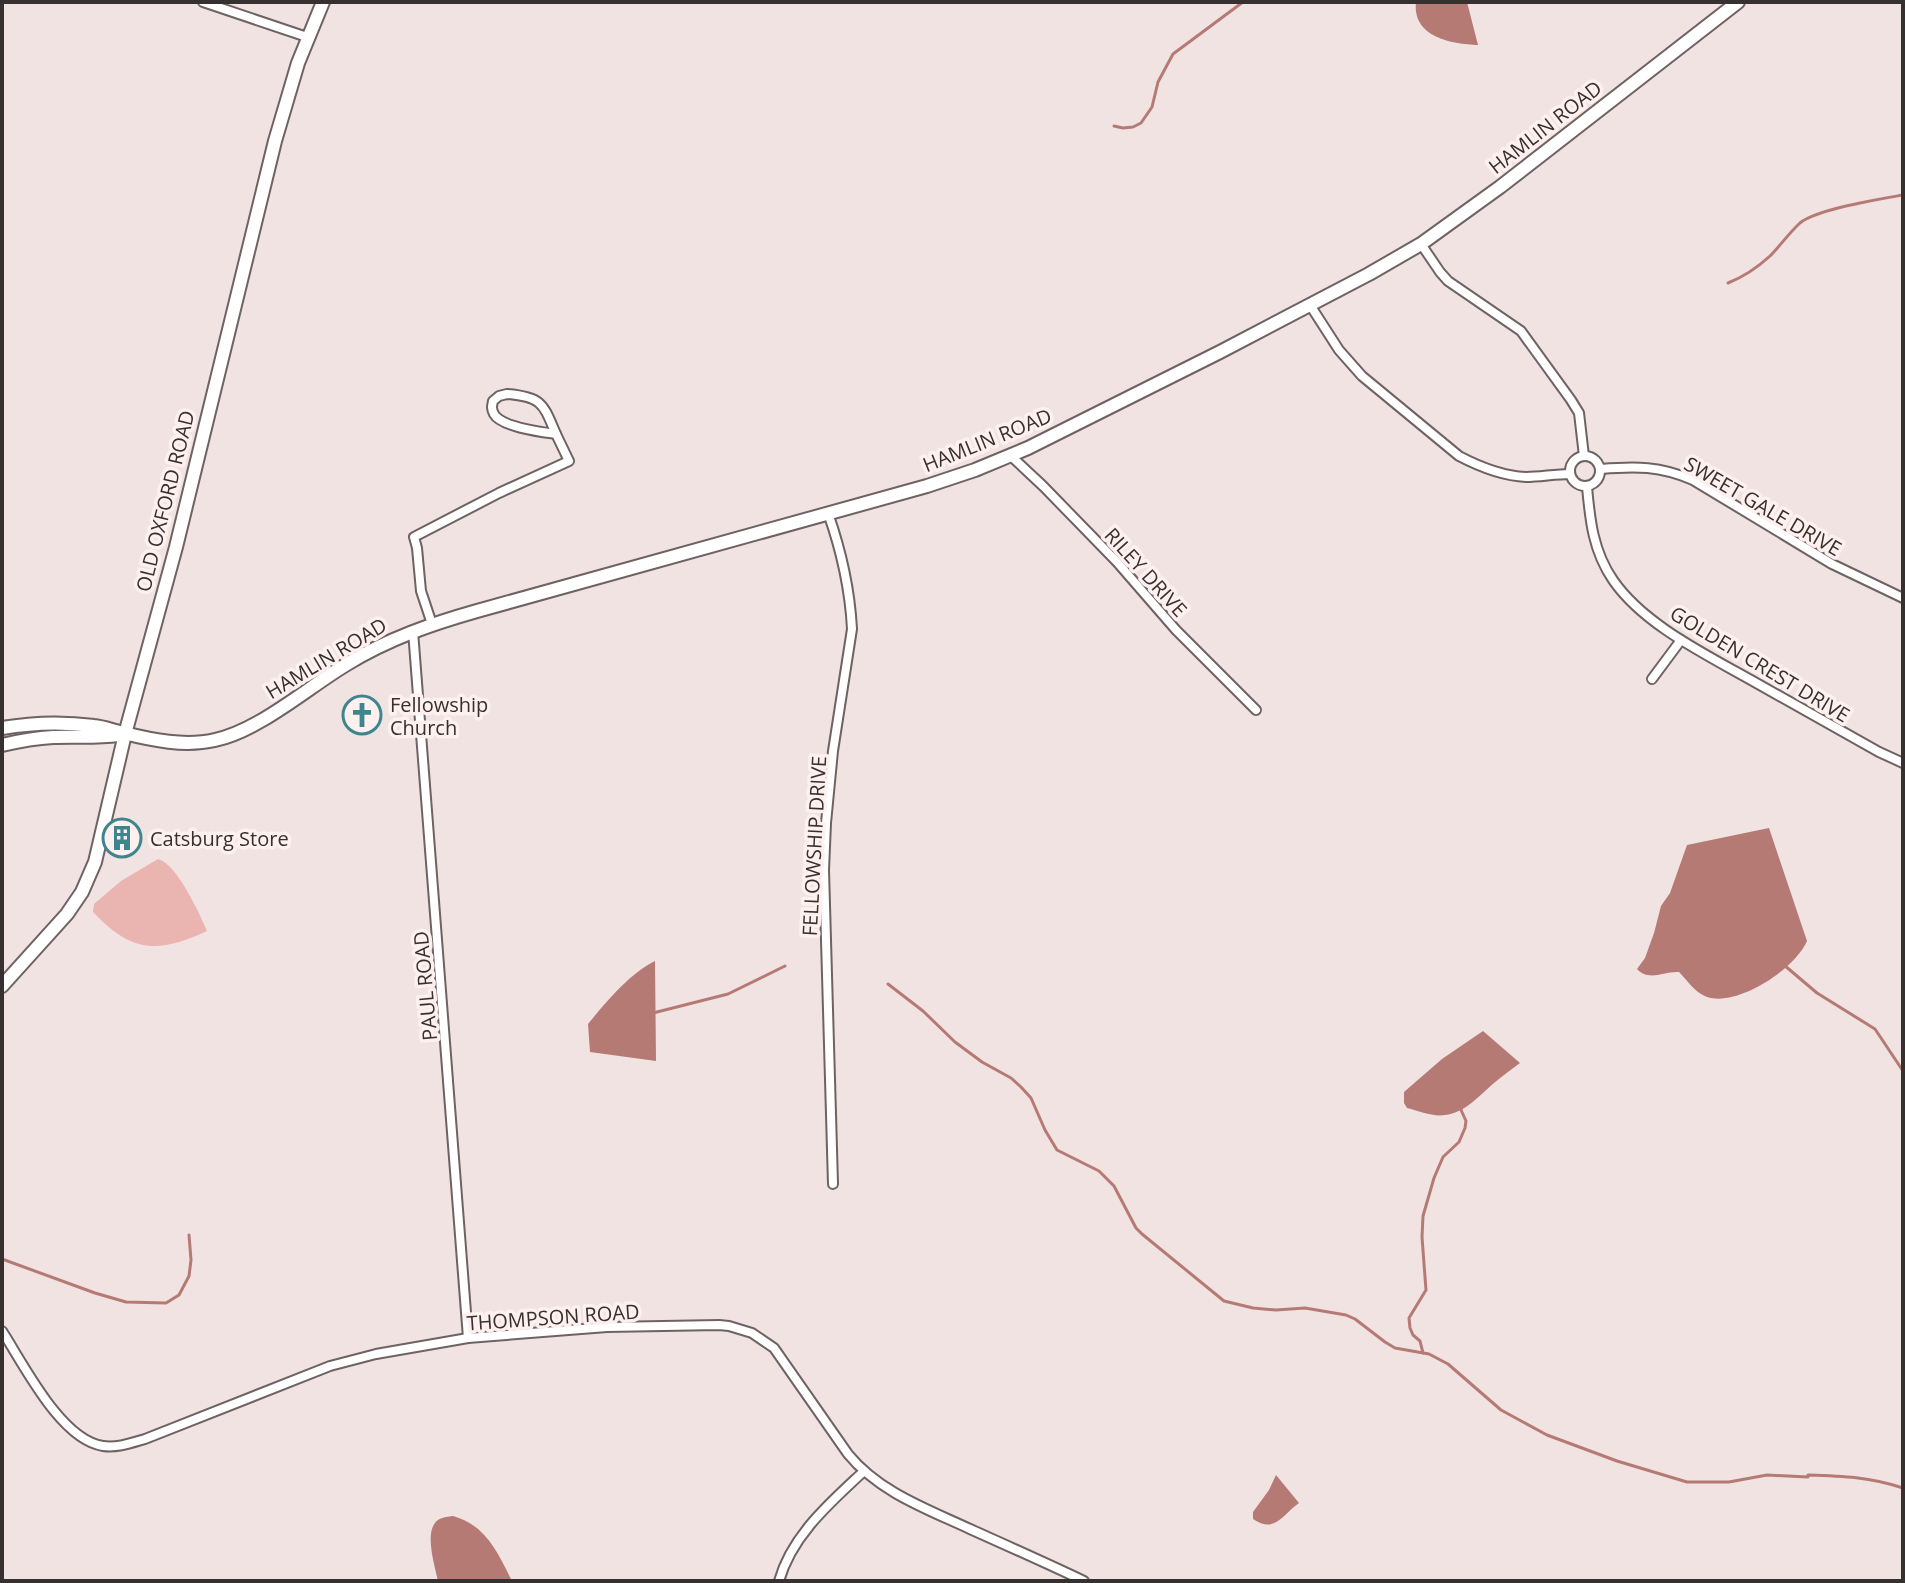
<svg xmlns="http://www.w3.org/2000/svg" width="1905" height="1583" font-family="'Open Sans',sans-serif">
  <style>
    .green { fill: #eab4b0 }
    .water { fill: #b67a75 }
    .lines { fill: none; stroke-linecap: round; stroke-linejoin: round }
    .stream { stroke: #b67a75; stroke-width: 3 }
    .street-casing { stroke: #6e6362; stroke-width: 12 }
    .secondary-casing { stroke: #6e6362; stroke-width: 16 }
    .street { stroke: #fff; stroke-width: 8 }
    .secondary { stroke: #fff; stroke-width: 12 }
    .labels { text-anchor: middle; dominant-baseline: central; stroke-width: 7; stroke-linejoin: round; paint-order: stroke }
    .street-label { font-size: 20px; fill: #363130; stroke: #fef0ef }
    .poi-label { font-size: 20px; fill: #363130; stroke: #fef0ef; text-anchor: start }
  </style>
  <rect width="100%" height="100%" fill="#f1e3e2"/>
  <path class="green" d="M158,859C177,864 199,913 207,931C157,954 132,953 93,912L94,904L121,881Z"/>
  <g class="water">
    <path d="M1416,2H1467L1478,45C1451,44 1412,37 1416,2Z"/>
    <path d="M1769,828L1807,941C1795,969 1738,1007 1707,997C1694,992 1688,981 1679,972C1664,971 1649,982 1637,969L1645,958L1654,933L1661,906L1670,893L1687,845Z"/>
    <path d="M655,961L656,1061L590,1052L588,1024C607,1001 629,974 655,961Z"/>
    <path d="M1483,1031L1520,1063C1511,1070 1502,1076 1494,1083C1480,1095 1465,1113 1445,1115C1433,1117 1419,1111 1407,1108L1404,1103V1092L1442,1059Z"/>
    <path d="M1276,1475L1299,1503C1282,1515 1275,1534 1253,1519V1512L1269,1490Z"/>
    <path d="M453,1516C486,1525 498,1553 512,1581H438C435,1567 425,1535 435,1523C439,1517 447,1517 453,1516Z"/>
  </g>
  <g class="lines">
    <g class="stream">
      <polyline points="1114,126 1123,128 1133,127 1141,123 1152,107 1158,82 1173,54 1243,2"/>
      <path d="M1728,283C1743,277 1757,268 1770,256C1780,246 1789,233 1800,223C1817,209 1880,199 1903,195"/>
      <polyline points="1784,965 1817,993 1875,1029 1903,1071"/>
      <path d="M888,984L923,1011L955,1042L982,1062L1011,1078L1021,1087L1031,1098L1045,1130L1057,1150L1099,1171L1114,1186L1136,1228L1142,1234L1224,1301L1253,1308L1276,1310L1305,1308L1346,1315L1355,1319L1385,1342L1395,1348L1429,1354L1448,1364L1501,1410L1547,1435L1617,1461L1687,1482H1729L1767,1475L1808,1477V1475C1843,1476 1870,1477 1903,1488"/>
      <polyline points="653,1013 728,994 785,966"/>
      <polyline points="2,1259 95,1293 126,1302 166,1303 179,1295 189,1276 191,1260 189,1235"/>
      <polyline points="1423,1353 1420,1341 1413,1335 1410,1328 1409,1318 1426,1290 1422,1237 1423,1216 1434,1178 1443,1157 1459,1142 1465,1128 1466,1121 1461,1110 1462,1106"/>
    </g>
    <defs>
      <g id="street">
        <polyline points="203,2 307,37"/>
        <polyline points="1421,244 1440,272 1448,281 1521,331 1571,400 1579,413 1584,456"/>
        <path d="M1310,305L1339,350L1362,376L1459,456C1480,467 1502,476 1526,477C1540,477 1555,474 1570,474"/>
        <path d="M507,394C543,397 543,404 556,434C542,432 501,427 494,414C491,408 492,406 493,401L499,396Z"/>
        <circle cx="1585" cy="471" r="15"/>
        <polyline points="1011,456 1043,486 1117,562 1176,630 1256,710"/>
        <path d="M1601,469C1636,466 1660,466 1693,480L1832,564L1903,598"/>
        <path d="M1587,487C1590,520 1593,551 1613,580C1643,624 1705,654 1751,680C1793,704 1836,728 1879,752L1903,763"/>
        <path d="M828,513C841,550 850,590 852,629L833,751L826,823L824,870L833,1184"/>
        <polyline points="432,624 421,591 417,548 414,537 499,493 569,461 556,434"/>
        <polyline points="413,631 468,1338"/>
        <polyline points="1652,679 1681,640"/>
        <path d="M2,1331C24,1365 61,1440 103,1446C118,1448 131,1443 145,1439L330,1366L376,1354L468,1338L607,1327L719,1325L729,1326L752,1333L774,1348L848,1454C879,1492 927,1509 970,1529C1008,1546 1046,1563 1084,1581"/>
        <path d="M779,1581C792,1535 830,1503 864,1471"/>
      </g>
      <g id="secondary">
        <path d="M2,728C31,723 64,722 94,726C104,727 114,731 124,733C152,740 185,747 215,740C260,730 307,688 347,664C388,639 431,624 477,611L927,486L975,470L1028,448L1220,352L1369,274L1421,244L1500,187L1738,2"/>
        <path d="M2,745C19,741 36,738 53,737C75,736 96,738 118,735"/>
        <polyline points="2,986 67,914 82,892 95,862 125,734 176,547 275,141 298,63 323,2"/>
      </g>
    </defs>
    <use href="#street" class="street-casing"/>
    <use href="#secondary" class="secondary-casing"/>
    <use href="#street" class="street"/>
    <use href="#secondary" class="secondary"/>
  </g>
  <defs>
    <symbol id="church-ring" viewBox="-11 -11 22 22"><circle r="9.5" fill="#fef0ef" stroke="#3e858d" stroke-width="1.5"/><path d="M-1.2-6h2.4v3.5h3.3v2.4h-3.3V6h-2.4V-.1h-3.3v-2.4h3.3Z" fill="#3e858d"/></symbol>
    <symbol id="building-ring" viewBox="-11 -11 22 22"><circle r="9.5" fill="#fef0ef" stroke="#3e858d" stroke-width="1.5"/><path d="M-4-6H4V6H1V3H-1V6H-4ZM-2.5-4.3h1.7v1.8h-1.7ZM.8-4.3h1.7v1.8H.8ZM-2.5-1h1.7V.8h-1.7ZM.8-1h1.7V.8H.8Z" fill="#3e858d"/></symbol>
  </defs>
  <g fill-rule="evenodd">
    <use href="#church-ring" x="340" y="693" width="44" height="44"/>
    <use href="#building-ring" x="100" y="816" width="44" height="44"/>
  </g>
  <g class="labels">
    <g class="street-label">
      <text transform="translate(1545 127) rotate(-38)">HAMLIN ROAD</text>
      <text transform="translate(987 440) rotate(-22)">HAMLIN ROAD</text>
      <text transform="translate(165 501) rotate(-76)">OLD OXFORD ROAD</text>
      <text transform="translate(1763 506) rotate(30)">SWEET GALE DRIVE</text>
      <text transform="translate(1146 572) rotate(48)">RILEY DRIVE</text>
      <text transform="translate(326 658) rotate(-31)">HAMLIN ROAD</text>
      <text transform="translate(1760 664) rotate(31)">GOLDEN CREST DRIVE</text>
      <text transform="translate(814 846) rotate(-87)">FELLOWSHIP DRIVE</text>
      <text transform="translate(425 986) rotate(-95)">PAUL ROAD</text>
      <text transform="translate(553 1317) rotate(-4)">THOMPSON ROAD</text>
    </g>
    <g class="poi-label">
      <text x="390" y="704">Fellowship<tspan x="390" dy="23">Church</tspan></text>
      <text x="150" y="838">Catsburg Store</text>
    </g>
  </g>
  <rect width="1905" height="1583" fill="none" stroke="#363130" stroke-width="8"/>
</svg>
